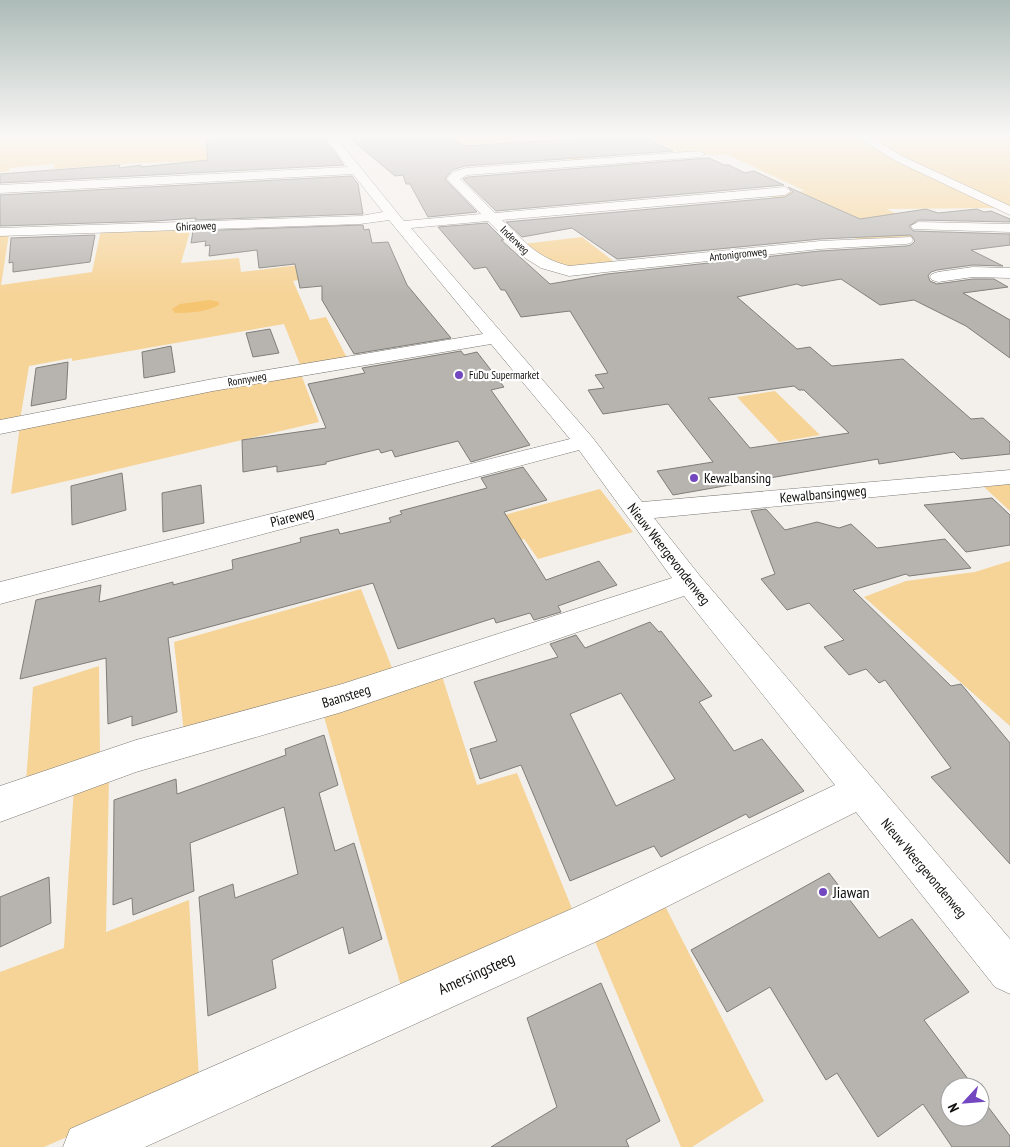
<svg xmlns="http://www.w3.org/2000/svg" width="1010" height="1147" font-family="'PT Sans Narrow',sans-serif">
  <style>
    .green { fill: #f6d396 }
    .water { fill: #f5c571 }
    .building { fill: #b7b4b0; stroke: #7f7d78; fill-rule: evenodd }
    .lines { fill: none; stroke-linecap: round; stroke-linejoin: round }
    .minor-casing { stroke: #7b7874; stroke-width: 1 }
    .minor { fill: #fff; fill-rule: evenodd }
    .poi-dot { fill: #7247c0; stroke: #fff; stroke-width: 2 }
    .labels { text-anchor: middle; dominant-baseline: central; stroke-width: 4.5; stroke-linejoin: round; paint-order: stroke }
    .far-street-label { font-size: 11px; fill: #100f0d; stroke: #fff }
    .far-poi-label { font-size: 11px; fill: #100f0d; stroke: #fff; text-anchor: start }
    .poi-label { font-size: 14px; fill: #100f0d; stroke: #fff; text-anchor: start }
    .street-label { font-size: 14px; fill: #100f0d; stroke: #fff }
    .near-poi-label { font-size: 16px; fill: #100f0d; stroke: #fff; text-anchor: start }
    .near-street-label { font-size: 16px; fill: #100f0d; stroke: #fff }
  </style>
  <rect width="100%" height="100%" fill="#f3f0eb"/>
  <g class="green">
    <polygon points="0,135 245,135 201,140 206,151 249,150 248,159 121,164 54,169 54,164 9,168 9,171 0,172"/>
    <polygon points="450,135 562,135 566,138 553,140 586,161 574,162 537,140 463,145"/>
    <polygon points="646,135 855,135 895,159 1000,208 887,209 920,225 888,225 913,237 858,240 765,194 805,191 728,155 681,154"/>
    <polygon points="862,135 1010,135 1010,209 934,174"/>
    <polygon points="191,228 181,263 239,258 241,272 299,265 305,279 293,281 310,320 326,317 348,360 301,367 284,324 84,359 72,361 72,358 29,366 20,420 0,424 0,234 9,234 1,285 92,272 101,230"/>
    <polygon points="582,237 617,264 582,267 557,265 523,244"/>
    <polygon points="301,374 319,422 11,494 20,425"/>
    <polygon points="775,391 820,435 779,442 737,397"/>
    <polygon points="1010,484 1010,511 984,487"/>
    <polygon points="600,489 633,532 538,559 524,539 475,553 460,527"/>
    <polygon points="1010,561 1010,726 864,597 906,581 975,572"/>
    <polygon points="361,589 394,673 184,733 174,642"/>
    <polygon points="99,666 100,757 26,782 33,687"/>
    <polygon points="441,673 477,785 517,773 573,911 402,990 323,713"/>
    <polygon points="109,775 106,932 189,900 199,1079 44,1147 0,1147 0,972 64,948 74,786"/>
    <polygon points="664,904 764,1101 692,1147 681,1147 594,939"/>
  </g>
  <path class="water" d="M210,300L219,302V305C207,312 189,313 175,313L172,309L180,304Z"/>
  <g class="building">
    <polygon points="254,135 321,135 344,165 0,183 0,174 120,165 119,168 141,165 141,167 208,160 206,140"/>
    <polygon points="346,135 450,135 463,146 622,136 626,138 641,136 673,151 465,166 452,170 445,179 477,212 428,217 410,184 406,184 403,175 395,176"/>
    <polygon points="709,158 724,165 729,165 745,173 754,171 784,185 496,211 463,179 468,177"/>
    <polygon points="352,176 358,184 363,214 195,220 196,218 155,221 0,226 0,195"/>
    <path d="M788,187L860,219L926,209L938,213L977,209L984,212L991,211L1010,219V222L918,220L909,226L913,231L1010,234V245L971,250L1003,266L973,265L937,270L931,272L928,276L930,281L937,284L973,279H994L1008,287L963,293L1010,320V358L966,326L914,300L880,305L841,279L802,286L797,284L737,297L797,349L810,347L832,366L903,359L971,419L983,418L1010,442V454L961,459L954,452L879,464L878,459L673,495L657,471L713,462L668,404L603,414L588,390L604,388L595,375L608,373L570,311L521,317L505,290H501L486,267L474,269L438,227L487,223L504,240H501L550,284L607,274L820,251L906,246L911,245L915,241L911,235L820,239L617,259L572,228L522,237L506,222L785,197L793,192ZM794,386L799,390H804L849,433L750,448L708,398Z"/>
    <polygon points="363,225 364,230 369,229 372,243 388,242 407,285 451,338 354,354 322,300 322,286 300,288 295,264 259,268 257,250 209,256 210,245 205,246 206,241 191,243 193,231"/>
    <polygon points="95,235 90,262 13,272 13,262 9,263 11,238"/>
    <polygon points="270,329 279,353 253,357 246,333"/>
    <polygon points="171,346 175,372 144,378 142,352"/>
    <polygon points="461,351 464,355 477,352 504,387 491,390 530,445 471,462 458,441 395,457 392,450 381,453 379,449 326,462 326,464 277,472 277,466 243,472 242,440 326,428 308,384 365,373 362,368"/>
    <polygon points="68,362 66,399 31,406 36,368"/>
    <polygon points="523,467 547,500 504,512 546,580 599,561 617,585 558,606 561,612 534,620 530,613 496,623 494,618 398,649 373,583 168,638 177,712 132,726 132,716 108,724 106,658 20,679 36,600 101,585 99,602 173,582 173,585 233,569 232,560 301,542 300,538 338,529 340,534 391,522 389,518 402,514 400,511 487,488 481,478"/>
    <polygon points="122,473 126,510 72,525 71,486"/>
    <polygon points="201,485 204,523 163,532 162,493"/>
    <polygon points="992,498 1010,515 1010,545 966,552 924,505"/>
    <polygon points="766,509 785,530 817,522 839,528 851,524 877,548 945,539 971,568 909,576 906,574 853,590 951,686 961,684 1010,743 1010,864 931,777 951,768 885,680 879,683 866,669 849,675 824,647 844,640 809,603 787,610 761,579 775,574 751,511"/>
    <path d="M650,622L659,632L661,631L712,696L699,702L734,751L762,739L804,791L749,818L746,814L661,857L654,846L570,881L521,765L480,779L470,749L497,741L474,682L558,657L550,644L576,635L585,648ZM621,693L675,779L616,806L570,714Z"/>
    <polygon points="324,735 338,785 319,793 335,851 354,843 382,939 349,954 343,927 272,960 276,988 208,1016 199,897 233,884 235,898 298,874 284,807 190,843 194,891 133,915 132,898 113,905 114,800 176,779 177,794 286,755 285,749"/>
    <polygon points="829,873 879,938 912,919 969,992 924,1020 974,1087 950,1087 950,1117 980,1117 980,1096 1010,1136 1010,1147 952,1147 923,1104 878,1137 837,1073 826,1080 770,987 727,1012 691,950"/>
    <polygon points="49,877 51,923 0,947 0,897"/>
    <polygon points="601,983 660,1121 626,1140 629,1147 491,1147 557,1107 527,1018"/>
  </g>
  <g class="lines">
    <defs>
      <g id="minor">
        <path d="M323,135H334L404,221L481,214L447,179L453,172L466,168L700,151L705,154L700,157L467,175L460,179L495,213L785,187L791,191L785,195L502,220C525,242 537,258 569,266L820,241L911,237L913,240L911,243L906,244L820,249L569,276L541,268L525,258L488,221L411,228L592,437L642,502L1010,470V484L654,518L700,576L1010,939V994L995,987L856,812L606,937L145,1147H63L70,1129L576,907L835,785L684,596L342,712L136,772L0,822V786L136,740L342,684L672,578L579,450L0,604V582L570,439L491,344L213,391L0,434V420L213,379L483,334L389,220L360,224L0,236V228L360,216L383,212L353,174L0,193V185L348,167Z"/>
        <polygon points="854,135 867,135 904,157 1010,206 1010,215 896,161"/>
        <polygon points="918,222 1010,224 1010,232 913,229 911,226"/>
        <polygon points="973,267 1010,268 1010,278 973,277 938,282 932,280 930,277 932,274 938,272"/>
      </g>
    </defs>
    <use href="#minor" class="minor-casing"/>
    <use href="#minor" class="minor"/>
  </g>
  <linearGradient id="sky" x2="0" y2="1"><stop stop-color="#adbbb8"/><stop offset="0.46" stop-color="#faf8f6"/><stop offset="1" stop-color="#faf8f6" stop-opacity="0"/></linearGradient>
  <rect width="1010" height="296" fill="url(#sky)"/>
  <g class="poi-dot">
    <circle cx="459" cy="375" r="5"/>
    <circle cx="694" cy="478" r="5"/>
    <circle cx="823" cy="892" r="5"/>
  </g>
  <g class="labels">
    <g class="far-street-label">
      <text transform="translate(196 226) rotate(-2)">Ghiraoweg</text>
      <text transform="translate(515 240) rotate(44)">Inderweg</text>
      <text transform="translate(738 254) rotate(-6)">Antonigronweg</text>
      <text transform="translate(247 379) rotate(-10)">Ronnyweg</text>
    </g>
    <g class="far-poi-label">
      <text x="469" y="375">FuDu Supermarket</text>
    </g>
    <g class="poi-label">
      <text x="704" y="478">Kewalbansing</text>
    </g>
    <g class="street-label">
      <text transform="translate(823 494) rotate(-5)">Kewalbansingweg</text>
      <text transform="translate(292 517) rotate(-14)">Piareweg</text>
      <text transform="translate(669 554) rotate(52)">Nieuw Weergevondenweg</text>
      <text transform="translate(346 696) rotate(-17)">Baansteeg</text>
      <text transform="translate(924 868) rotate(50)">Nieuw Weergevondenweg</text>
    </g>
    <g class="near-poi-label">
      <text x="833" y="892">Jiawan</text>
    </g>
    <g class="near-street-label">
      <text transform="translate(476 973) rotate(-24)">Amersingsteeg</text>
    </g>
  </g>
  <g transform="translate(965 1102) rotate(244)"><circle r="24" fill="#ffffff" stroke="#9f9f9e"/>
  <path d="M0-4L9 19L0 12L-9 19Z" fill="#7247c0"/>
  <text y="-8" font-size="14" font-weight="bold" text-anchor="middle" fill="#100f0d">N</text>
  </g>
</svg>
